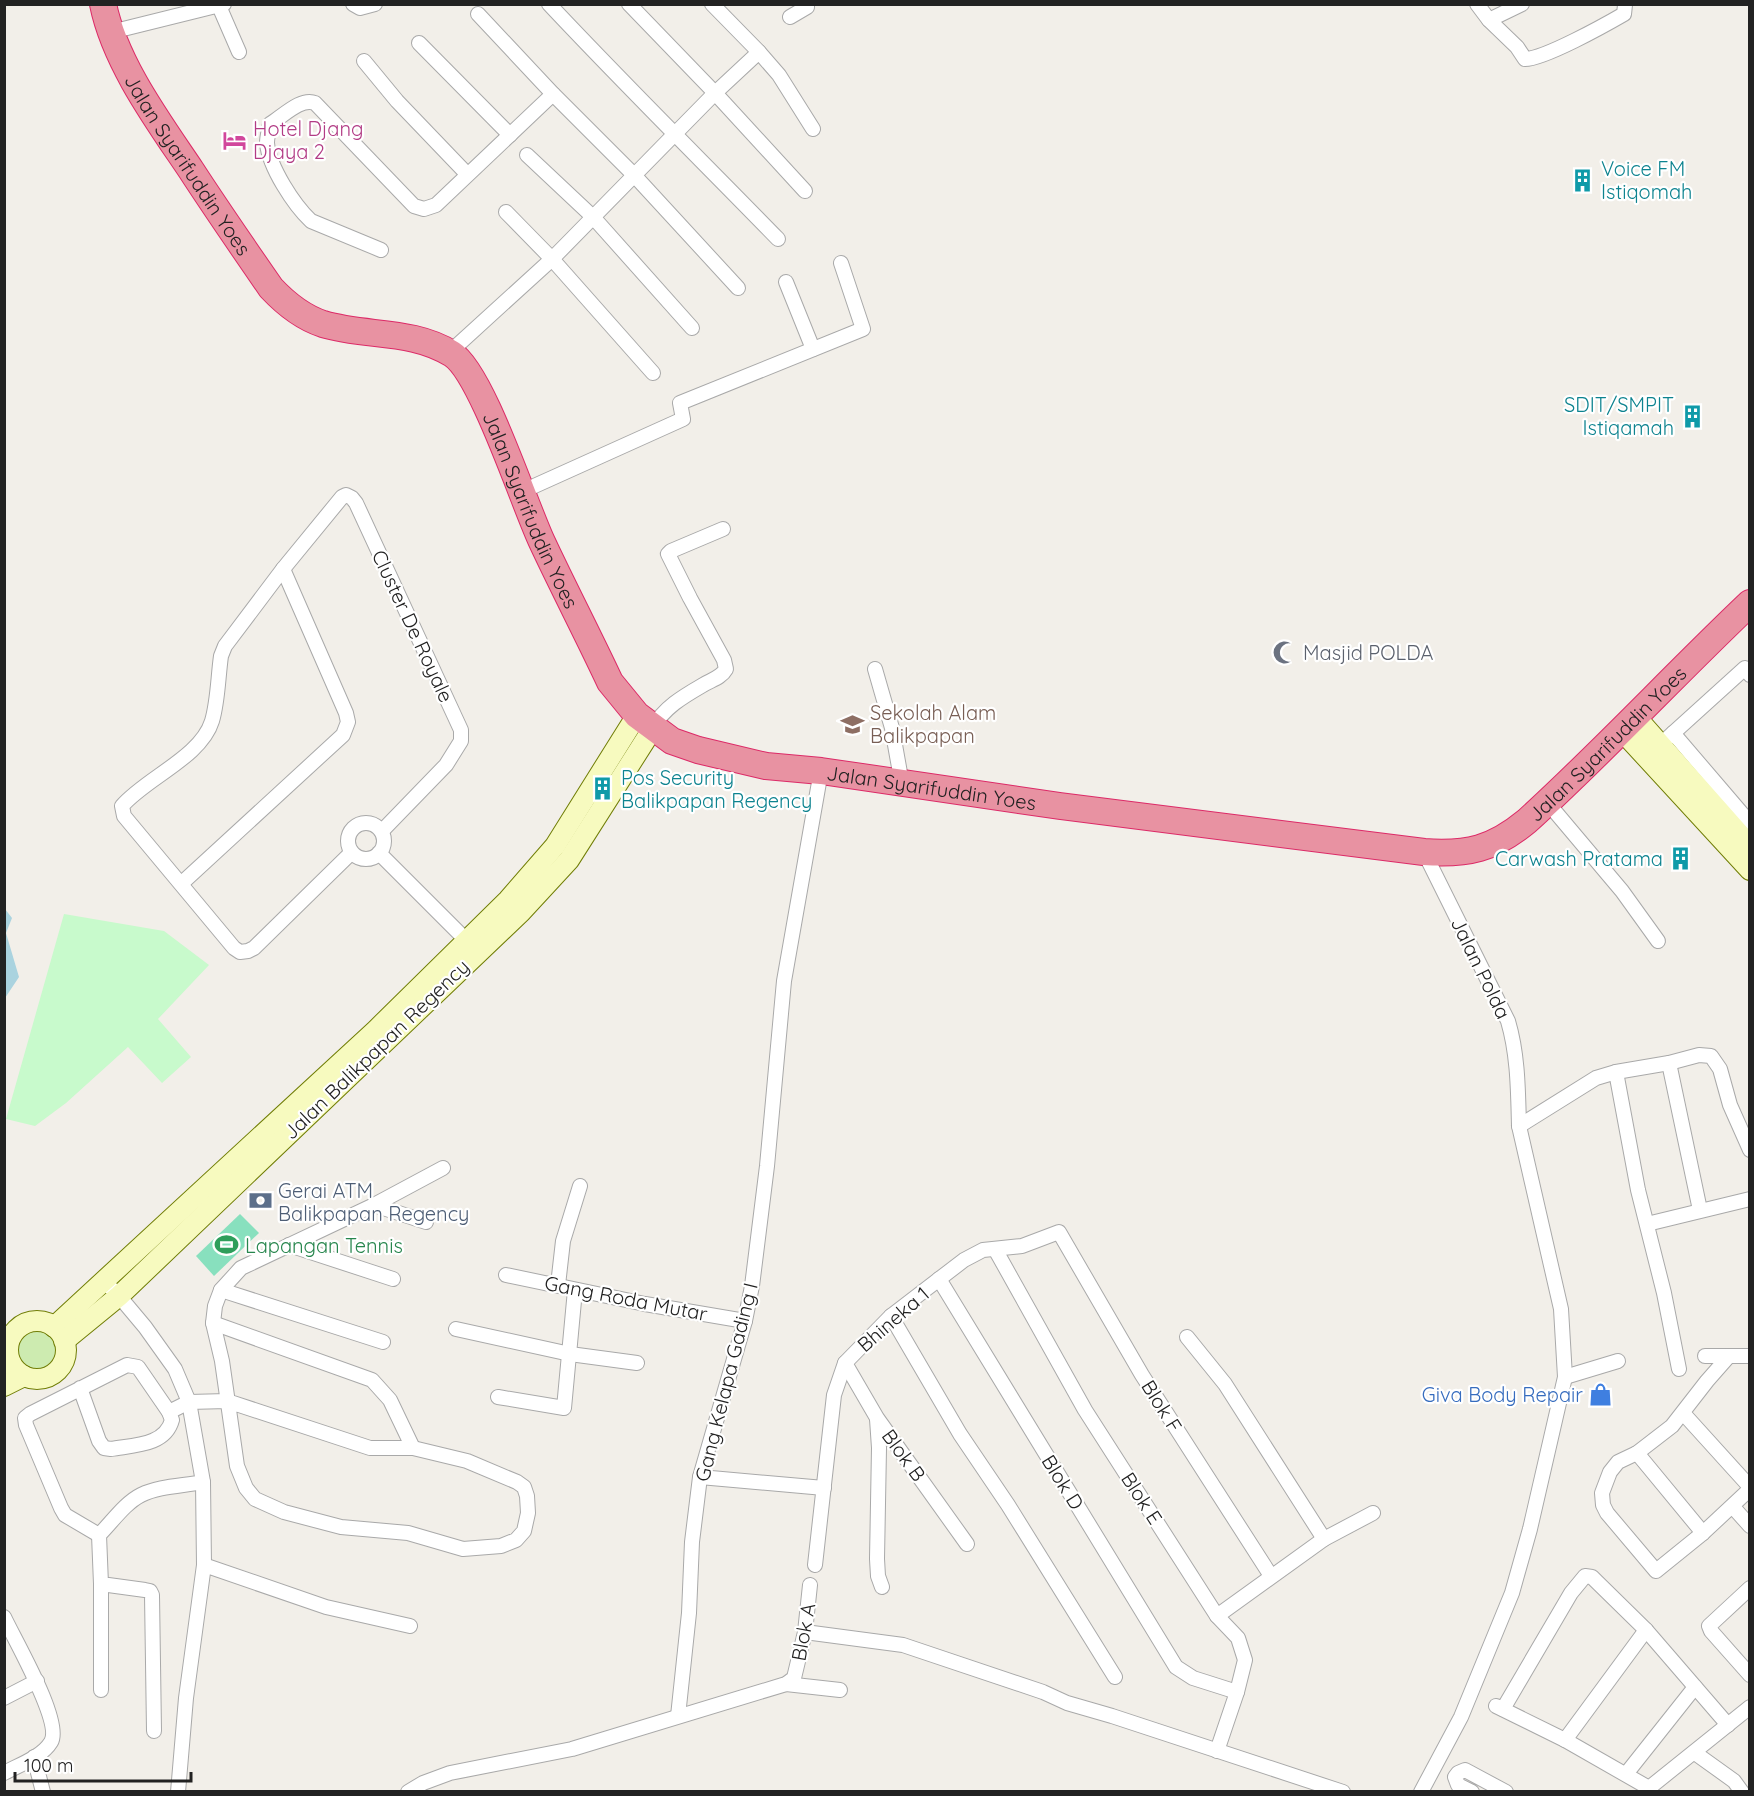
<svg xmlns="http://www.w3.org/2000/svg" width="1754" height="1796" font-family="Quicksand,sans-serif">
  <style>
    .grass { fill: #cdebb0 }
    .park { fill: #c8facc }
    .pitch { fill: #88e0be }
    .water { fill: #aad3df }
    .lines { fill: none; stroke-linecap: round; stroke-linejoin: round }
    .street-casing { stroke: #a9a9a9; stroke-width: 16 }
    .secondary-casing { stroke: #707d05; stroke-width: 22 }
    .highway-casing { stroke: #dc2a67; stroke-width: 28 }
    .street { stroke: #fff; stroke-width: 14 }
    .secondary { stroke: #f7fabf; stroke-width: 20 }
    .highway { stroke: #e892a2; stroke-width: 26 }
    .labels { text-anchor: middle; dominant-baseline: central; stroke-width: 4.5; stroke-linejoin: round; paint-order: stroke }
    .hotel-label { font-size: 20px; fill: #b23c85; stroke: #fff; text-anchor: start }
    .street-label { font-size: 20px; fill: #222; stroke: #fff }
    .culture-label { font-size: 20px; fill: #0d838f; stroke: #fff; text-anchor: start }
    .worship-label { font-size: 20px; fill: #5b616d; stroke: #fff; text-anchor: start }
    .education-label { font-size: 20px; fill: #785e54; stroke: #fff; text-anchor: start }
    .service-label { font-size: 20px; fill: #4e5e75; stroke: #fff; text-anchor: start }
    .leisure-label { font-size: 20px; fill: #27864d; stroke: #fff; text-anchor: start }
    .shop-label { font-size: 20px; fill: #366cbe; stroke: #fff; text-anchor: end }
  </style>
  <rect width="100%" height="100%" fill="#f2efe9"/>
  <circle class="grass" cx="38" cy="1349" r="22"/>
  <polygon class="park" points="64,914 164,931 209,965 158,1019 191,1057 162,1083 128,1047 66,1103 35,1126 6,1119"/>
  <polygon class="pitch" points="240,1214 259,1233 214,1276 196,1256"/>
  <polygon class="water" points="5,909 12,918 6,933 19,977 5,998"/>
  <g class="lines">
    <defs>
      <g id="street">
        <polyline points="353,4 360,8 375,4"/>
        <path d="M549,4C624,84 702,161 778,239"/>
        <polyline points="629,4 715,93 805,191"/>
        <polyline points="712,4 759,52"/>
        <path d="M1477,4L1489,20L1517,47L1525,59C1544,59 1605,25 1624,14L1625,5"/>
        <polyline points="219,6 239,52"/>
        <polyline points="478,14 553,94 634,175 738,288"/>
        <polyline points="790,17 807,7 807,4"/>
        <polyline points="1489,20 1522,4"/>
        <polyline points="111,32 224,4"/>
        <polyline points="419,43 510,135"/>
        <polyline points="364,61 397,101 467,174"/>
        <polyline points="527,155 593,217 692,328"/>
        <polyline points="506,212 552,259 653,373"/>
        <path d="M381,250L311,221C294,205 269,167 267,143C267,137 269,130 270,124C282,117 301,97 315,103L414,206L424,209L436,205L553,94"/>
        <polyline points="786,282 813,349"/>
        <polyline points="450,352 552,259 715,93 759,52 779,75 813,129"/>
        <polyline points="521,492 683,419 680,403 863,329 841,263"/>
        <polyline points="875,669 892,728 902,784"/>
        <path d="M653,728C663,708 684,696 703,685C711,680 721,678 726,669L724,660L690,598L668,554L671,551L723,529"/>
        <polyline points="1673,733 1750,823"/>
        <polyline points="1660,745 1745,668 1750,675"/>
        <polyline points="1547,802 1622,891 1658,941"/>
        <circle cx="366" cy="841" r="18"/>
        <path d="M1424,852L1508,1021C1518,1055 1518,1090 1519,1126"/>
        <path d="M351,853L254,948L248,951L240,952L234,948L124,816L122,806C146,778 201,757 212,721C218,701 218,677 221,656L225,646L283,569L342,497L346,495L352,498L356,503L461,730V741L446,765L382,831"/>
        <polyline points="379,853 466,940"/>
        <polyline points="182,883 343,735 348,722 346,713 283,569"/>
        <polyline points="1669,1063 1700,1210"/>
        <polyline points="1616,1072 1669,1063 1699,1055 1711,1056 1720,1069 1730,1105 1750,1150"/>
        <polyline points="374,1205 426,1222"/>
        <polyline points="1647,1224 1750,1199"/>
        <polyline points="289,1245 393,1279"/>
        <polyline points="995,1249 1085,1410 1217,1616 1238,1638 1245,1660 1237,1692 1217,1751"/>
        <polyline points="506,1275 645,1304 745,1321"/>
        <polyline points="939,1279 1176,1667 1193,1678 1237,1692"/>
        <polyline points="103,1280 119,1296 145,1327 175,1369 189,1402 203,1482 204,1565"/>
        <polyline points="558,1285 563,1241 580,1186"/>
        <polyline points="221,1290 383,1342"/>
        <polyline points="891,1316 960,1434 1008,1505 1115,1677"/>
        <polyline points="213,1323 372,1380 390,1400 413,1448"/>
        <polyline points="456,1329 570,1354 637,1363"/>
        <polyline points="1187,1337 1225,1384 1324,1539"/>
        <polyline points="1705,1356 1729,1356"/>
        <polyline points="1750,1356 1729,1356 1707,1381 1672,1426 1637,1453 1618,1462 1610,1472 1602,1493 1603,1505 1607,1513 1656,1571 1703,1533 1750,1489"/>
        <polyline points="845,1363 877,1418 967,1544"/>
        <polyline points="1565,1377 1618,1361"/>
        <path d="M80,1388L99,1441L104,1448L111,1449C133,1445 165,1446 172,1420L169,1412L138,1367L127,1365L30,1414L25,1418L26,1425L61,1508L65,1515L99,1535"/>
        <polyline points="498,1397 564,1408 575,1290"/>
        <polyline points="169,1412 189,1402 227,1401 370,1448 413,1448 467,1461 517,1482 524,1487 527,1496 528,1513 524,1531 516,1540 501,1546 463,1549 408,1533 341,1527 284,1512 255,1499 246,1488 237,1466 222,1361 213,1323 215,1306 221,1290 241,1268 374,1205 443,1168"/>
        <polyline points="1683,1413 1750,1487"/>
        <polyline points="877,1419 879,1448 877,1559 878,1576 882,1587"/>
        <polyline points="1637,1453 1703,1533"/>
        <polyline points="700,1477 824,1488"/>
        <polyline points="1733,1507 1750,1526"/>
        <polyline points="815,1565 834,1395 845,1363 891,1316 964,1260 983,1250 1022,1246 1059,1232 1142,1375 1271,1576"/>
        <polyline points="101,1584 101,1690"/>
        <polyline points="1750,1588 1709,1626 1711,1631 1750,1675"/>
        <polyline points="1217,1616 1324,1539 1373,1513"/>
        <path d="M4,1617C14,1639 63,1722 51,1742C42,1757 19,1765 4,1773"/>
        <polyline points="805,1632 903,1645 1043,1692 1067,1703 1112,1716 1343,1792"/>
        <polyline points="786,1684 840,1690"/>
        <polyline points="4,1698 37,1681"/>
        <polyline points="1496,1706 1565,1740 1649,1788 1750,1707"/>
        <polyline points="1503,1709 1571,1593 1585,1576 1592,1577 1596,1581 1646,1630 1728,1725"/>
        <polyline points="678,1716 689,1613 692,1542 700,1477 745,1321 752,1286 767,1166 784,981 821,771"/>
        <path d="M154,1731L152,1595L150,1591L145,1590L101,1584L99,1535C112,1522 125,1503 141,1495C159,1486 183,1486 203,1482"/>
        <polyline points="1565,1740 1646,1630"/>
        <polyline points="1695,1753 1734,1781 1742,1792"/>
        <polyline points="34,1757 43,1792"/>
        <polyline points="1626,1774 1695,1687"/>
        <polyline points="178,1792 186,1698 204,1565 326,1607 410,1626"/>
        <polyline points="408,1792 423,1783 450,1773 572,1749 786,1684 794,1678 805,1632 810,1585"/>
        <polyline points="1421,1792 1461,1717 1512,1593 1530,1529 1565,1377 1561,1309 1519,1126 1596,1078 1616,1072 1638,1190 1664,1293 1679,1369"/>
        <polyline points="1472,1792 1458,1785 1455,1777 1458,1773 1465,1770 1506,1792"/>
      </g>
      <g id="secondary">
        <polyline points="1635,716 1750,846"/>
        <polyline points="1622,731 1750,870"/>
        <circle cx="37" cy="1350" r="29"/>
        <polyline points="54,1327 376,1030 508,900 555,846 637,715"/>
        <polyline points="64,1341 119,1296 521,912 569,860 653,728"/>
        <polyline points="4,1386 24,1376"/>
      </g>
      <g id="highway">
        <path id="s1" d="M103,4C115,63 158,121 191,170C217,210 244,249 271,288C286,304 302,317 323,324C366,337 412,329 452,354C482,373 524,504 542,542C564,589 588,635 610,682L637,715L672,741L698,750L766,766L821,771L1060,806L1424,852C1468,855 1493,849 1527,821C1604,751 1674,675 1750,603"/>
      </g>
    </defs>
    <use href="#street" class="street-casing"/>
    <use href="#secondary" class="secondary-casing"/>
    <use href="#highway" class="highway-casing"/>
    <use href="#street" class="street"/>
    <use href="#secondary" class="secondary"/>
    <use href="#highway" class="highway"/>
  </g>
  <defs>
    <symbol id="hotel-bare" viewBox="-9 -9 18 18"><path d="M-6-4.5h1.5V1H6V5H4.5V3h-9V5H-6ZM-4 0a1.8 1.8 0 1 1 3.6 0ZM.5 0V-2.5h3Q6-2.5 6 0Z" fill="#d1479c" stroke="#fff" stroke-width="2.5" paint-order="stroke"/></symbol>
    <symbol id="building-bare" viewBox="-9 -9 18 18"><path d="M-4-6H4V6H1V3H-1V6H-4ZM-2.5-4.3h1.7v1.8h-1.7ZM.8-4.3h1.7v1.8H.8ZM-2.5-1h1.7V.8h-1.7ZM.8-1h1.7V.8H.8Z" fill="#0f9aa8" stroke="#fff" stroke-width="2.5" paint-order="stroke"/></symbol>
    <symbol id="mosque-bare" viewBox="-9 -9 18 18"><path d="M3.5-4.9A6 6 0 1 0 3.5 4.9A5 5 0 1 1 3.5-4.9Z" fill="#6b7280" stroke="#fff" stroke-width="2.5" paint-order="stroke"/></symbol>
    <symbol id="school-bare" viewBox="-9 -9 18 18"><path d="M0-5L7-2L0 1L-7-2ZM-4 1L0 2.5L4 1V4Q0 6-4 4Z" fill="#8d6e63" stroke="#fff" stroke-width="2.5" paint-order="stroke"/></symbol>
    <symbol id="bank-bare" viewBox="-9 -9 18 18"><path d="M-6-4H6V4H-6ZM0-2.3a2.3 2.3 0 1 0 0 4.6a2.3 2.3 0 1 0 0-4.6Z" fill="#5c6f8a" stroke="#fff" stroke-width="2.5" paint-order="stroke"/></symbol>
    <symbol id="stadium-bare" viewBox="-9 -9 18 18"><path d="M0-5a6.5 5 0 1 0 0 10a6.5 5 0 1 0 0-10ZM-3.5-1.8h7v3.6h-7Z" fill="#2e9e5b" stroke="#fff" stroke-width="2.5" paint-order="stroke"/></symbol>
    <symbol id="shop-bare" viewBox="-9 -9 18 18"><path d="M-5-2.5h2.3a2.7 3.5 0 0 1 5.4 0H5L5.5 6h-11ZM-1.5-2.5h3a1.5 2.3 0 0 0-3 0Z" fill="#3f7fe0" stroke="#fff" stroke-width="2.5" paint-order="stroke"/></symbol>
  </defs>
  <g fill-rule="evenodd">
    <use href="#hotel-bare" x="218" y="124" width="33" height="33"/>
    <use href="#building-bare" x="1566" y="164" width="33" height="33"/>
    <use href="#building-bare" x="1676" y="400" width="33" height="33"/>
    <use href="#mosque-bare" x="1268" y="636" width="33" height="33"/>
    <use href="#school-bare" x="836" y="708" width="33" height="33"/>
    <use href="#building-bare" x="586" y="772" width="33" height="33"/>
    <use href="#building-bare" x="1664" y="842" width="33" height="33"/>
    <use href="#bank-bare" x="244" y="1184" width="33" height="33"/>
    <use href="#stadium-bare" x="210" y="1228" width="33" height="33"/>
    <use href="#shop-bare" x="1584" y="1378" width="33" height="33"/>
  </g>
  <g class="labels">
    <g class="hotel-label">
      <text x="253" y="128">Hotel Djang<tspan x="253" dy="23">Djaya 2</tspan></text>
    </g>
    <g class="street-label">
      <text stroke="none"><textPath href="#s1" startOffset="183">Jalan Syarifuddin Yoes</textPath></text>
      <text stroke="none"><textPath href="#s1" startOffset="705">Jalan Syarifuddin Yoes</textPath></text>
      <text transform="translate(413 626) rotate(65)">Cluster De Royale</text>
      <text stroke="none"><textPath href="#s1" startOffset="1964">Jalan Syarifuddin Yoes</textPath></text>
      <text stroke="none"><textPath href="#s1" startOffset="1245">Jalan Syarifuddin Yoes</textPath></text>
      <text transform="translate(1481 968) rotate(64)">Jalan Polda</text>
      <text transform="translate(376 1049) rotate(-44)">Jalan Balikpapan Regency</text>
      <text transform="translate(626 1298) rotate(11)">Gang Roda Mutar</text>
      <text transform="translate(893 1319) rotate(-41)">Bhineka 1</text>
      <text transform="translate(726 1382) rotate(-76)">Gang Kelapa Gading I</text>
      <text transform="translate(1162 1406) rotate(58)">Blok F</text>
      <text transform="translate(904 1455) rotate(54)">Blok B</text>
      <text transform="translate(1063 1482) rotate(58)">Blok D</text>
      <text transform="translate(1142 1498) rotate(57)">Blok E</text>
      <text transform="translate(803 1632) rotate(-80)">Blok A</text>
    </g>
    <g class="culture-label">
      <text x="1601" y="168">Voice FM<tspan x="1601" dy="23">Istiqomah</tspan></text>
      <text x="1674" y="404" text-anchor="end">SDIT/SMPIT<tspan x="1674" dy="23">Istiqamah</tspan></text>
      <text x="621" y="777">Pos Security<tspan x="621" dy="23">Balikpapan Regency</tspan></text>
      <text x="1663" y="858" text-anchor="end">Carwash Pratama</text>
    </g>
    <g class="worship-label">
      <text x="1303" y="652">Masjid POLDA</text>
    </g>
    <g class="education-label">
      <text x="870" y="712">Sekolah Alam<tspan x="870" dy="23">Balikpapan</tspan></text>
    </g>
    <g class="service-label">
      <text x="278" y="1190">Gerai ATM<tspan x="278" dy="23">Balikpapan Regency</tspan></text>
    </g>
    <g class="leisure-label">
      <text x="245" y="1245">Lapangan Tennis</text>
    </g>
    <g class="shop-label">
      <text x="1583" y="1394">Giva Body Repair</text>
    </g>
  </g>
  <rect width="1754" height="1796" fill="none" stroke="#222222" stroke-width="12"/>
  <path d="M15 1772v9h176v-9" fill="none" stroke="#222222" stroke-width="3"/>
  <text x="24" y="1772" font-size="18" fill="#222222" stroke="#ffffff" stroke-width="4.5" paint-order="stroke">100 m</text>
</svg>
